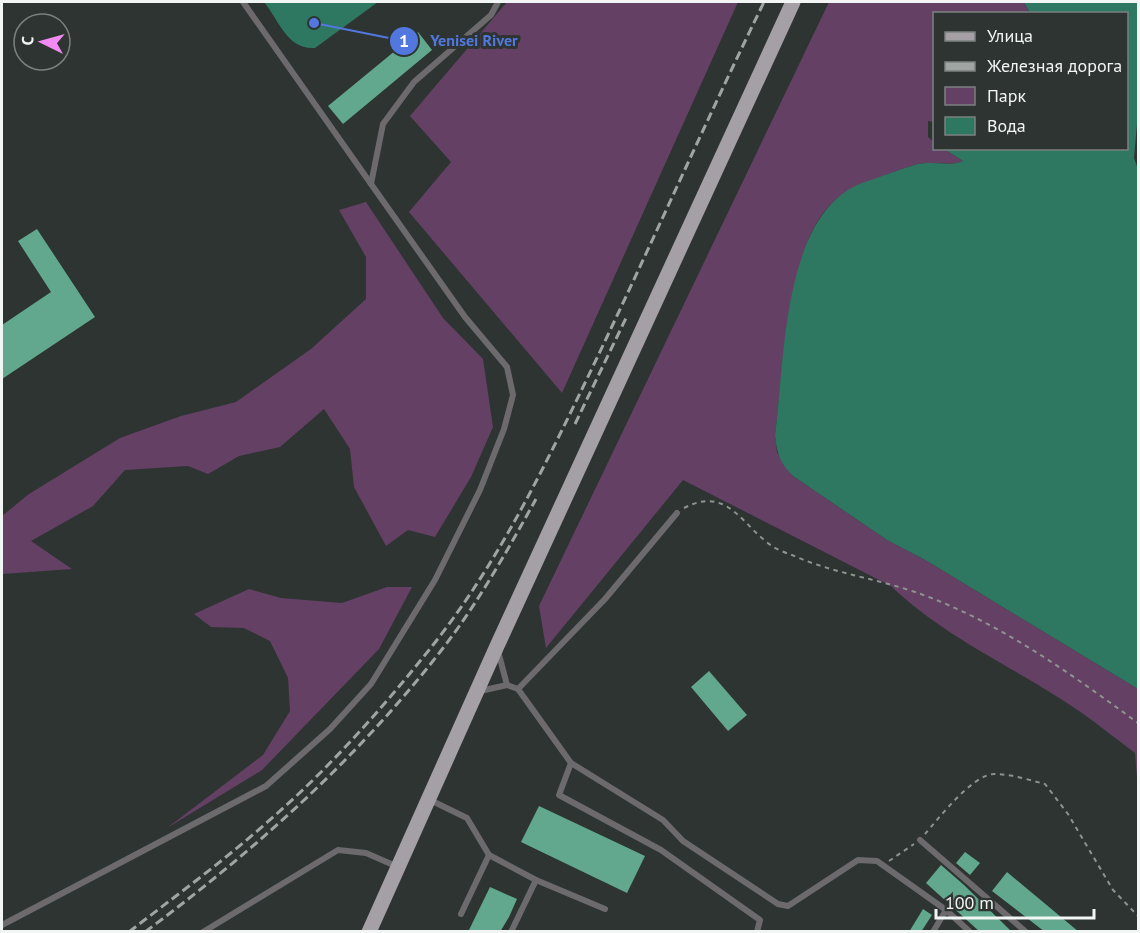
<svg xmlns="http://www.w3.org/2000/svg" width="1140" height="933" font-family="'PT Sans',sans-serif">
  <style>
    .green { fill: #654065 }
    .water { fill: #2e7760 }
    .building { fill: #61a88e }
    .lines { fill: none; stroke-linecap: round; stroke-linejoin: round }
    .path { stroke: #8e9391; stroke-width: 2; stroke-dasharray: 4.5 4.5; stroke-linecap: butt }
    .lane { stroke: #6c6a6c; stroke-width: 6 }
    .primary { stroke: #a5a0a5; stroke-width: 15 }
    .rail { stroke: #9fa5a2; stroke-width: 3; stroke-dasharray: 9 4.5; stroke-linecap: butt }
    .leader { fill: none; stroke: #5278df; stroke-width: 2 }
    .callout-dot { fill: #5278df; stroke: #2d3431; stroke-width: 2 }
    .mark-label { font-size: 18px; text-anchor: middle; font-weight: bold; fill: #fff }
    .callout-label { font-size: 16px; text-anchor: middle; font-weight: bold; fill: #5278df; stroke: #2d3431; stroke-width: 6; stroke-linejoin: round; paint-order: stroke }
  </style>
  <rect width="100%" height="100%" fill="#2d3431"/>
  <g class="green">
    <polygon points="507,2 738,2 562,393 409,212 451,162 410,116"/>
    <path d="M829,2H1024L1030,13L934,14V122L928,121V137L934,142V148L944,149L963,161C952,167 932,161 919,164C899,169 859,185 842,195C785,232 784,373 775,435L777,452L793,476L887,540L927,561L1138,689V790L1135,753C1116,739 1098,724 1079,711C1017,668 946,639 891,586L683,480L546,648L539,606Z"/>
    <polygon points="366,202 443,318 483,359 493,427 471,477 435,537 408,530 386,546 354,487 350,449 324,409 280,447 239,456 208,474 188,466 125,470 93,506 31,541 72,569 2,574 2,516 29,494 120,438 181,416 236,402 311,349 366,299 366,257 339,210"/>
    <polygon points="387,587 412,587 379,649 262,770 167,828 263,755 290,711 288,678 270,641 244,628 211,627 194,614 249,589 281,598 342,603"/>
  </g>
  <g class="water">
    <path d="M264,2H378L315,48C287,50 279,20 264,2Z"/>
    <path d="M1024,2H1138V113L1134,158L1138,169V689L927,561L887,540L793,476C780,463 777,454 775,435C785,364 781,214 862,183C880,177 900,169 918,164C932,161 951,167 963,161L944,149L1126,148V14L1030,13Z"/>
  </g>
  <g class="building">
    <polygon points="418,32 432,50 343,124 328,106"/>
    <polygon points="37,229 95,317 2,379 2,325 51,292 18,241"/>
    <polygon points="709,671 747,715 728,731 691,687"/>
    <polygon points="539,806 645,856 627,893 521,842"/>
    <polygon points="965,852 980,863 970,875 956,863"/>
    <polygon points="941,865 964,885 1012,932 980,932 926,883"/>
    <polygon points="1007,872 1079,932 1045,932 992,891"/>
    <polygon points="490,887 517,899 509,917 500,932 468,932"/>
    <polygon points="923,909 932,915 921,932 909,932"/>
  </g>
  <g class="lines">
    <g class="path">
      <path d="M684,508C728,485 742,526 772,546C778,550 786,553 792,555C832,573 874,578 915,592C996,620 1070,673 1138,723"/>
      <path d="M925,834C939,818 972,775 994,774C1011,774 1029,780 1045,784L1068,814L1113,890L1138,916"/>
      <polyline points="889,861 914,844"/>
    </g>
    <g class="lane">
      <polyline points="243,2 371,184"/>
      <polyline points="498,651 507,685"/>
      <polyline points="518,689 605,599 677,513"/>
      <polyline points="480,691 507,685 518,689 571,763 663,820 683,841 778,904 788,906 858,860 877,861 946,910 933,932"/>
      <polyline points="571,763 559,795 661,850 760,920 757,932"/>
      <polyline points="428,799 467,818 489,855 536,880 605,909"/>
      <polyline points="920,840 1026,932"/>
      <polyline points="946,910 970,932"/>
      <polyline points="461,914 489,855"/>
      <polyline points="2,925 266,786 330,729 371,684 435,580 480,490 504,429 513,395 507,367 465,317 371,184 383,124 414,82 491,15 498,2"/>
      <polyline points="203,932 338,850 366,853 398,867"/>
      <polyline points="511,932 536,880"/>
    </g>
    <polyline class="primary" points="369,932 497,646 793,2"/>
    <g class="rail">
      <polyline points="575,424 627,316"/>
      <path d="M129,932C174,897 221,863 264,825C327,771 382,709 433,645C495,567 540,476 583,387C645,259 702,129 764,2"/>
      <path d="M145,932C255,850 355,761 440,652C477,605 507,551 536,499"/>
    </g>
  </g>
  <path class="leader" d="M314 23L404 41"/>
  <g class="callout-dot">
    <circle cx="314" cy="23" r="6"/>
    <circle cx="404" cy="41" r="15"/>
  </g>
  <g class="mark-label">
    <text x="404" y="47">1</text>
  </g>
  <g class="callout-label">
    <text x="474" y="46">Yenisei River</text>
  </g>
  <rect width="1140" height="933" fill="none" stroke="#f1f5f3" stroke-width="6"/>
  <rect x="933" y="12" width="195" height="138" fill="#2d3431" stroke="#7b817f" stroke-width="1.5"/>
  <rect x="945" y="32" width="30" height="9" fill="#a5a0a5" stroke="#7b817f" stroke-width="1.5"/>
  <text x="987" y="42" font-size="18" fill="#f1f5f3">Улица</text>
  <rect x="945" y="62" width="30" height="9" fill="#9fa5a2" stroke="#7b817f" stroke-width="1.5"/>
  <text x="987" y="72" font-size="18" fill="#f1f5f3">Железная дорога</text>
  <rect x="945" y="87" width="30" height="18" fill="#654065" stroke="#7b817f" stroke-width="1.5"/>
  <text x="987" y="102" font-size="18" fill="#f1f5f3">Парк</text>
  <rect x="945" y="117" width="30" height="18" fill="#2e7760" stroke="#7b817f" stroke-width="1.5"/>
  <text x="987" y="132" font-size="18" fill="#f1f5f3">Вода</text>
  <g transform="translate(42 42) rotate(275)"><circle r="28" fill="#2d3431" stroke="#7b817f" stroke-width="1.5"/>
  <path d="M0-4.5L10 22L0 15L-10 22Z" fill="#f28af3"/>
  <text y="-9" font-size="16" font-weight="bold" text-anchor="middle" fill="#f1f5f3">С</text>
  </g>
  <path d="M936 909v9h158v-9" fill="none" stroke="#f1f5f3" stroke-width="3"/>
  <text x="945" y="909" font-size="18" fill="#f1f5f3" stroke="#2d3431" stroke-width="4.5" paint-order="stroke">100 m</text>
</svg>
